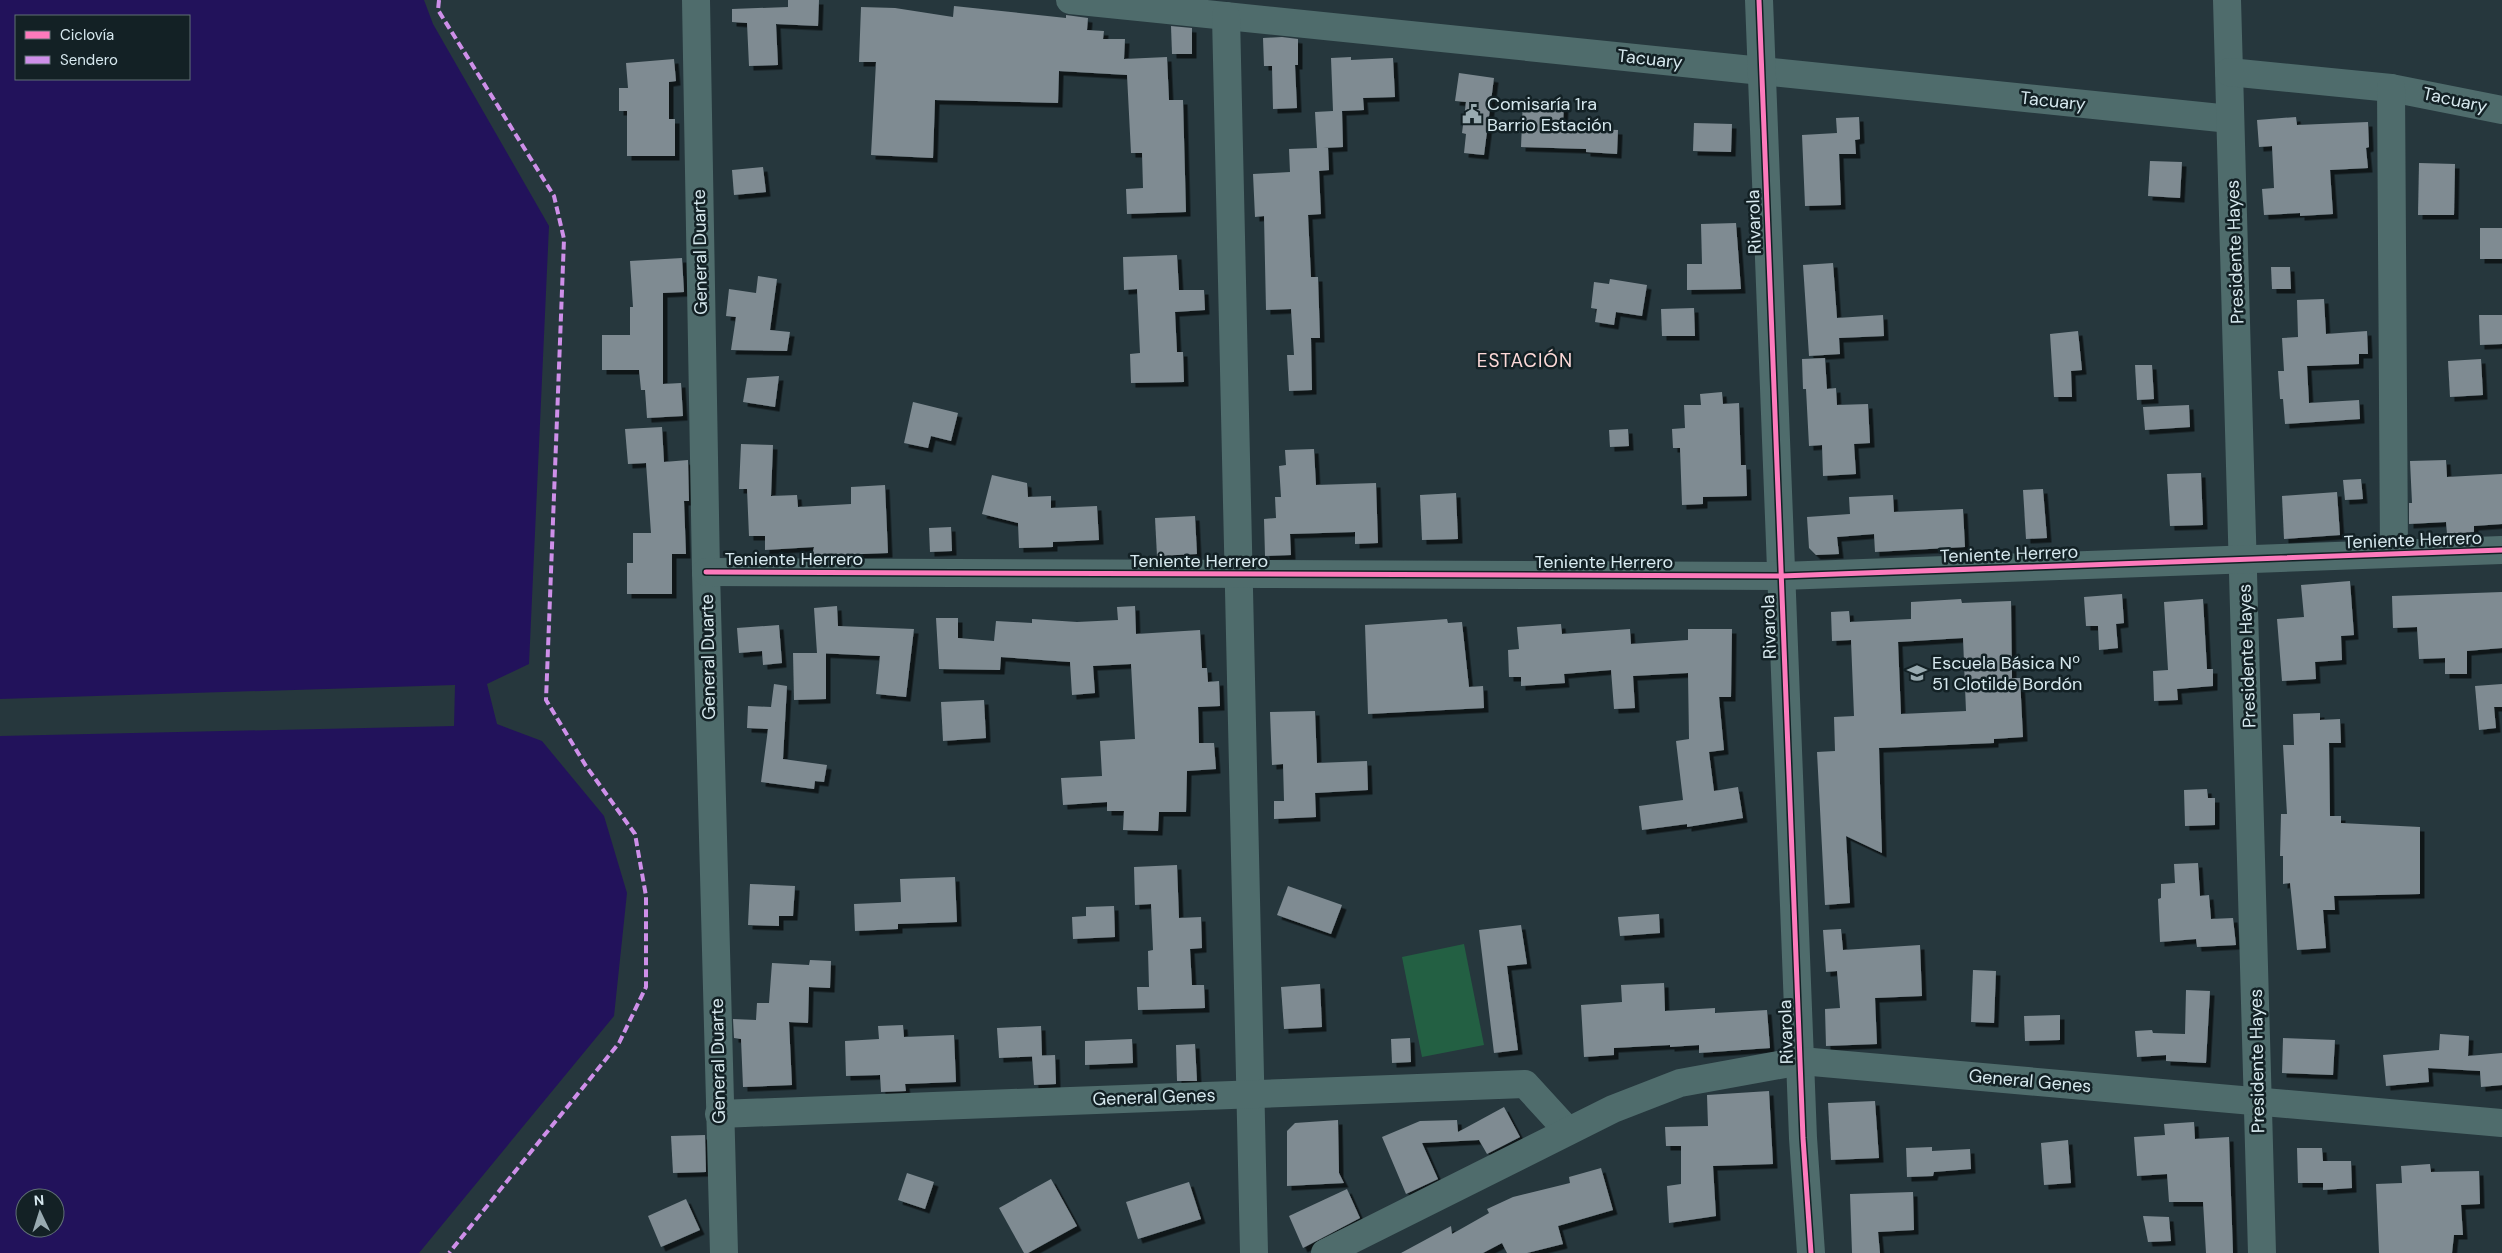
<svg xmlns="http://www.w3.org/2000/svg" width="2502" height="1253" font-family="'DM Sans',sans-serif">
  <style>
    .green { fill: #236043 }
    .water { fill: #22125b; fill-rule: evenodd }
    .building { fill: #7f8b92; fill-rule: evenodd; filter: url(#shadow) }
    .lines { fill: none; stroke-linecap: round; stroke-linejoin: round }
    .minor { stroke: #4f6c6c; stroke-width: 28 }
    .quiet { stroke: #ce8fe9; stroke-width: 4; stroke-dasharray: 8 4; stroke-linecap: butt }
    .cycleway-casing { stroke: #132125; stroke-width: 8 }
    .cycleway { stroke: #fd7abc; stroke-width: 5 }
    .labels { text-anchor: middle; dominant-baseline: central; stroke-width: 5; stroke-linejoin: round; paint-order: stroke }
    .street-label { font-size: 18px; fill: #d6e8ee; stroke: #132125 }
    .poi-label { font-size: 18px; fill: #d6e8ee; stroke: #132125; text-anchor: start }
    .neighbourhood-label { font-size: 19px; letter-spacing: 1px; fill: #fdd9d8; stroke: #132125 }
  </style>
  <defs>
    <filter id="shadow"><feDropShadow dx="4.5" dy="4.5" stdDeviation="0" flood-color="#0009"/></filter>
  </defs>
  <rect width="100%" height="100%" fill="#26373d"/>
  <polygon class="green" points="1464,944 1484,1045 1422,1057 1402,957"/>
  <path class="water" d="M0,0H424L433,24L549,226L529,664L487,684L497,724L542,741L604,816L627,893L614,1016L419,1253H0V736L454,726L455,685L0,699ZM16,16H189V79H16ZM25,1198H55V1228H25Z"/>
  <g class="building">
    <polygon points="788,0 819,0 818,26 776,24 778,65 749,66 747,23 732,22 732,9 788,7"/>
    <polygon points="954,6 1066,18 1066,15 1088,18 1087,30 1104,31 1103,39 1125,39 1124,59 1167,57 1169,100 1183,100 1186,212 1127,214 1126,189 1143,188 1142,153 1131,153 1127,75 1059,71 1058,103 935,100 933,158 871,155 876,62 859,62 861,7 895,8 953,17"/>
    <polygon points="1171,26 1192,28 1192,54 1172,54"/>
    <polygon points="1282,37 1298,39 1298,65 1295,65 1297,108 1273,109 1272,66 1264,66 1263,38"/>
    <polygon points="1351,57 1351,60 1393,58 1395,97 1363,98 1364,110 1342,111 1343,147 1323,148 1328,148 1329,170 1319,171 1321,214 1308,215 1311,277 1318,277 1320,338 1311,338 1312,390 1289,391 1287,355 1294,355 1291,309 1266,310 1264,216 1255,217 1253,174 1290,172 1289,149 1317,148 1315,112 1333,111 1331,58"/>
    <polygon points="674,59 676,81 669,82 669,119 675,119 675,156 627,156 627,111 619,111 619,88 628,88 626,63"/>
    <polygon points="1459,73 1494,78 1484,155 1464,153 1466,134 1462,133 1466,102 1455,101"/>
    <polygon points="1523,99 1564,101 1563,128 1618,130 1617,154 1586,152 1586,149 1521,147"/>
    <polygon points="1859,117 1860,139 1855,140 1856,154 1839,154 1841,205 1805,206 1802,135 1837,133 1836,118"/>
    <polygon points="2296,117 2297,125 2368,122 2369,147 2366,148 2368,168 2330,170 2333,214 2300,216 2300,213 2264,215 2262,189 2274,188 2272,146 2259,147 2257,120"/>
    <polygon points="1694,123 1732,124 1731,152 1693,151"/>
    <polygon points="2150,161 2182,162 2180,198 2148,196"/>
    <polygon points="2419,163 2455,164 2454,215 2418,215"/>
    <polygon points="763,167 766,192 734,195 732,170"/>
    <polygon points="1736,223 1741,289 1687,290 1687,264 1702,264 1701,224"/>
    <rect x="2480" y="228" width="22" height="31"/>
    <polygon points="1177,255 1179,290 1204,290 1205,310 1175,312 1177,352 1183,352 1184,382 1131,383 1130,354 1140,353 1137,289 1124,290 1123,257"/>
    <polygon points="682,258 684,292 663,293 663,384 681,383 683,416 647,418 645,390 641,390 639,370 602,370 602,335 630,335 630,307 633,307 630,261"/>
    <polygon points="1833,263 1837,318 1883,315 1884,336 1839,338 1840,354 1809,356 1803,265"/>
    <polygon points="2271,267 2290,267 2291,289 2272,289"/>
    <polygon points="758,276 777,279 770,330 790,332 787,351 731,350 736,317 726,316 729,289 756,293"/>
    <polygon points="1610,279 1647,285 1642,316 1616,312 1614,325 1595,322 1597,309 1591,308 1594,282 1609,284"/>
    <polygon points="2324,299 2326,334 2367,331 2368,354 2359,354 2359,364 2307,366 2309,403 2359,400 2360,419 2285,424 2283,399 2280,399 2278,371 2284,371 2282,338 2298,337 2297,300"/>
    <polygon points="1694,308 1695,336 1662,336 1661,309"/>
    <polygon points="2479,315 2502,315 2502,344 2480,345"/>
    <polygon points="2078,331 2082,370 2071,371 2072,397 2054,397 2050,334"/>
    <polygon points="1825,358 1827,389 1836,388 1837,405 1868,404 1870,443 1854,444 1856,474 1823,476 1822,445 1809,446 1806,389 1803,389 1802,359"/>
    <polygon points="2481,359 2483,395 2450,397 2448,361"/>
    <polygon points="2135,365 2152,365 2154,399 2137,400"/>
    <polygon points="779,376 775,407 743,402 747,378"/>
    <polygon points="1722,392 1723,404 1739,403 1741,465 1746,465 1747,496 1703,497 1703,504 1682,505 1680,448 1673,448 1672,429 1685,428 1684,405 1701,405 1700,394"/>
    <polygon points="913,402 958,413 951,441 931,436 928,448 904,443"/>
    <polygon points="2189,405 2190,427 2145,430 2143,407"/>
    <polygon points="662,427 664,462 688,460 689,501 684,501 686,554 672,554 672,594 627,594 627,563 633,563 633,533 651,533 646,463 628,464 625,429"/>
    <polygon points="1628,429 1629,446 1610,447 1609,430"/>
    <polygon points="741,444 773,445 771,496 797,495 798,507 851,504 851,487 885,485 888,553 812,556 814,547 765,550 765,536 749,536 747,489 739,489"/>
    <polygon points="1314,449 1316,485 1376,483 1378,543 1355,544 1355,532 1290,534 1291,555 1265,556 1264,519 1276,518 1275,497 1281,497 1279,466 1286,465 1285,450"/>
    <polygon points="2446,460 2447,477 2502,474 2502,524 2474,526 2474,532 2447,534 2446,522 2409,524 2409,503 2412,503 2410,461"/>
    <polygon points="2201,473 2203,525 2170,526 2167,474"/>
    <polygon points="992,475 1027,483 1028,497 1051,496 1051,508 1097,506 1099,540 1053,542 1053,547 1019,548 1018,523 982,514"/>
    <polygon points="2361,479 2363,499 2345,500 2343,480"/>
    <polygon points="2043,489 2047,538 2026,539 2023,490"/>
    <polygon points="2337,492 2340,535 2284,539 2282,496"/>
    <polygon points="1456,493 1458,539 1422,540 1420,495"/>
    <polygon points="1893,495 1894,512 1963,509 1965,547 1875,552 1874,534 1837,537 1839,554 1816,555 1809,548 1807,517 1850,514 1849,497"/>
    <polygon points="1195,516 1197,554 1157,556 1155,518"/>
    <polygon points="951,527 952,551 930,552 929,528"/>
    <polygon points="2350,581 2354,635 2341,636 2342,660 2315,662 2316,679 2282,681 2277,619 2304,617 2301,585"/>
    <polygon points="2502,592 2502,648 2467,651 2467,674 2445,674 2445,658 2419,659 2417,627 2393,628 2392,596"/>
    <polygon points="2122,594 2124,623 2116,624 2118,648 2099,650 2098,626 2086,626 2084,597"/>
    <path d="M1961,599L1962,603L2011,601L2012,678H2020L2023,737L1994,739V743L1879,748L1882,853L1846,836L1850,903L1825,905L1817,752L1835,751L1834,717L1854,716L1851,640L1832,641L1831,612L1849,611L1850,622L1911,619V602ZM1963,638L1966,711L1901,714L1898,642Z"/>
    <polygon points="2203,599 2207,669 2213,669 2213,686 2177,689 2178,700 2154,701 2153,671 2168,670 2164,602"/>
    <polygon points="837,606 838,626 914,629 906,697 876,694 880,656 817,653 814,608"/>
    <polygon points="1135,606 1136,634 1200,630 1202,668 1207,668 1208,682 1219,681 1220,706 1198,707 1199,743 1214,743 1216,769 1187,771 1186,812 1159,812 1158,831 1123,830 1124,811 1107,811 1107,802 1063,805 1061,778 1102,776 1100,741 1135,739 1131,664 1093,666 1095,693 1072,695 1070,662 1001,657 1000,670 939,669 936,618 958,618 958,638 994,641 996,621 1032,623 1032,619 1077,622 1118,620 1117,607"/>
    <polygon points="1447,619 1448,623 1462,622 1469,687 1483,686 1484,708 1368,714 1365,625"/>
    <polygon points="1561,624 1562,634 1630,629 1631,644 1688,640 1688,629 1732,629 1731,697 1719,697 1724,750 1709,752 1714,791 1738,787 1743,818 1687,827 1687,824 1642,830 1639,806 1683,800 1676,741 1689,739 1688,673 1633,676 1635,708 1614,709 1611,670 1564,674 1565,683 1521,686 1521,677 1509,677 1508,650 1519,649 1517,627"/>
    <polygon points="779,625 782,663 763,665 762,651 739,653 737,628"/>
    <polygon points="793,653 826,653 826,699 794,700"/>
    <polygon points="774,684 787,686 783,759 827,765 824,782 815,781 814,789 761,782 768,729 747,728 748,706 771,707"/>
    <polygon points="2502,684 2502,707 2494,707 2496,728 2479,730 2475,686"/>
    <polygon points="984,700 986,738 943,741 941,702"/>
    <polygon points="1315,711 1317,763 1367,761 1368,790 1315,793 1316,817 1274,819 1274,801 1284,801 1283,764 1272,765 1270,712"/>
    <polygon points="2320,713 2320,720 2340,719 2341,743 2329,743 2330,816 2341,816 2341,823 2420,827 2420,894 2334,896 2335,910 2323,910 2326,948 2297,950 2290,883 2283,884 2283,856 2280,856 2281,814 2287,814 2283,745 2294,745 2293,714"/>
    <polygon points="2207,789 2208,798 2215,798 2215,825 2185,826 2184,790"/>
    <polygon points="2198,863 2200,896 2209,895 2211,919 2233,918 2236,945 2197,947 2196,939 2160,942 2158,899 2161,898 2161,884 2175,883 2174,864"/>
    <polygon points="1177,865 1179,918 1201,917 1202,948 1190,949 1192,985 1204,985 1205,1008 1138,1010 1137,987 1149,987 1148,951 1153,950 1151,904 1135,905 1134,867"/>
    <polygon points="955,877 957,922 898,924 898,929 855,931 854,904 901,902 900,879"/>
    <polygon points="750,884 795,886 793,916 779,916 779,926 748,925"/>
    <polygon points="1288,886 1342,905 1331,934 1277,915"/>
    <polygon points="1114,906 1115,937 1073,939 1072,917 1086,916 1086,907"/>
    <polygon points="1659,914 1660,933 1620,936 1618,917"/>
    <polygon points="1521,925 1527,964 1507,966 1518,1050 1494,1053 1479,930"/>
    <polygon points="1841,929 1843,950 1920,945 1922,996 1875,998 1877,1044 1826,1046 1825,1009 1840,1008 1837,971 1826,972 1823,930"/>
    <polygon points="810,960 831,961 830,988 809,987 808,1023 789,1022 792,1085 743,1087 741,1039 734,1038 733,1019 756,1020 757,1003 769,1003 772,963 809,965"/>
    <polygon points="1973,970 1996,971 1994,1023 1971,1022"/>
    <polygon points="1664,983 1665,1011 1715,1008 1715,1013 1767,1010 1770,1048 1699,1053 1699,1045 1670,1047 1670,1045 1614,1048 1614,1055 1584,1057 1581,1005 1622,1002 1621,985"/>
    <polygon points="1320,984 1322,1027 1284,1029 1281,987"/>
    <polygon points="2186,990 2210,991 2206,1063 2166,1061 2166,1055 2137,1057 2135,1031 2152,1030 2153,1033 2185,1034"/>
    <polygon points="2060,1015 2060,1040 2025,1041 2024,1016"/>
    <polygon points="903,1025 904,1037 954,1035 956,1082 905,1084 906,1091 881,1092 880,1075 846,1076 845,1041 879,1039 878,1026"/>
    <polygon points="1041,1026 1042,1056 999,1058 997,1028"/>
    <polygon points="2440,1034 2469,1036 2468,1056 2502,1053 2502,1085 2481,1087 2480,1071 2428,1068 2429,1082 2386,1086 2383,1055 2439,1050"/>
    <polygon points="1410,1038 1411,1062 1392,1063 1391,1039"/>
    <polygon points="2283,1038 2335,1040 2333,1075 2282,1073"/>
    <polygon points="1132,1039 1133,1063 1085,1065 1085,1041"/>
    <polygon points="1195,1044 1197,1081 1177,1081 1176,1045"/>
    <polygon points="1055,1055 1056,1084 1034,1085 1032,1056"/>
    <polygon points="1769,1091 1773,1164 1713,1166 1716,1216 1669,1223 1667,1186 1681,1184 1681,1146 1666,1146 1665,1127 1708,1126 1707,1095"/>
    <polygon points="1875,1101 1879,1158 1831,1160 1828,1103"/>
    <polygon points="1504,1107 1520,1137 1487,1154 1479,1140 1422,1143 1438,1179 1406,1194 1382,1137 1420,1121 1457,1120 1458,1132"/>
    <polygon points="1338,1120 1339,1173 1344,1183 1287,1186 1287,1131 1295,1123"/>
    <polygon points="2194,1122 2195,1139 2229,1137 2233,1253 2206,1253 2203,1202 2169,1202 2167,1174 2137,1176 2134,1137 2165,1135 2164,1124"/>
    <polygon points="705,1135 706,1172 673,1173 671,1136"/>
    <polygon points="2068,1140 2071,1183 2044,1185 2041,1143"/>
    <polygon points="1932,1147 1932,1151 1970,1149 1971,1169 1934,1172 1933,1176 1907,1177 1906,1148"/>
    <polygon points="2297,1148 2322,1148 2323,1161 2351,1161 2352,1188 2323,1190 2323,1183 2298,1183"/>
    <polygon points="2430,1164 2431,1172 2479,1171 2480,1204 2461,1205 2463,1235 2454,1235 2452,1253 2379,1253 2376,1184 2402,1183 2401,1166"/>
    <polygon points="1601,1168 1613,1210 1558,1226 1563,1244 1527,1253 1507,1253 1502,1243 1483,1253 1401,1253 1451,1226 1452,1234 1489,1213 1487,1209 1513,1197 1570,1183 1569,1177"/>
    <polygon points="907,1173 934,1182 925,1209 898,1200"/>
    <polygon points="1051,1179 1077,1226 1028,1253 1024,1253 999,1208"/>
    <polygon points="1189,1182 1201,1219 1138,1239 1126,1202"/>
    <polygon points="1347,1189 1360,1218 1303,1248 1289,1216"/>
    <polygon points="1913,1192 1914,1230 1878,1232 1880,1253 1852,1253 1850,1194"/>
    <polygon points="686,1199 700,1230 661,1247 648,1216"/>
    <polygon points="2143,1216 2169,1217 2171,1241 2148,1242"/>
  </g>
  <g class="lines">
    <g class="minor">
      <polyline points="696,0 706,572 724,1253"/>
      <polyline points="1070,0 2230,119"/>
      <polyline points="1759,0 1803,1138 1811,1253"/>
      <polyline points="2227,0 2262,1253"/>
      <polyline points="1226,16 1254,1253"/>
      <polyline points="2229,72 2391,88 2502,110"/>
      <polyline points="2391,88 2394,553"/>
      <polyline points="706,572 1781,576 2502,550"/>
      <polyline points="719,1114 1525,1084 1568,1131"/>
      <polyline points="1325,1253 1613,1109 1680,1083 1801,1061 2502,1123"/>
    </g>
    <polyline class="quiet" points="439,0 438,10 554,196 564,239 546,700 586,766 635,834 646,896 646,987 619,1043 449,1253"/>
    <defs>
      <g id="cycleway">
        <polyline points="1759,0 1803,1138 1811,1253"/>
        <polyline points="706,572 1781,576 2502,550"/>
      </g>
    </defs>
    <use href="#cycleway" class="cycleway-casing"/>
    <use href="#cycleway" class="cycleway"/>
  </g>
  <defs>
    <symbol id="civic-bare" viewBox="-9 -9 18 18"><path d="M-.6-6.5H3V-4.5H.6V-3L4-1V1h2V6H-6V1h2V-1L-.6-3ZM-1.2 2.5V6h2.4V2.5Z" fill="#98aab0" stroke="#132125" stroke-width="2.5" paint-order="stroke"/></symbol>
    <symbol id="school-bare" viewBox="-9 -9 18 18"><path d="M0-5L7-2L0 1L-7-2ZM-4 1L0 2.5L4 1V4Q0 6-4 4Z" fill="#98aab0" stroke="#132125" stroke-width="2.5" paint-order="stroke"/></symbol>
  </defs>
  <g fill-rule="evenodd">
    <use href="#civic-bare" x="1458" y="100" width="28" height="28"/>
    <use href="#school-bare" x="1903" y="659" width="28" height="28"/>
  </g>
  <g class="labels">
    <g class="street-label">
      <text transform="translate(1650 59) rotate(6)">Tacuary</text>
      <text transform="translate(2455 100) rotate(12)">Tacuary</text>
      <text transform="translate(2053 101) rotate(6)">Tacuary</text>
      <text transform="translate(1754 222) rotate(-92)">Rivarola</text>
      <text transform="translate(700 252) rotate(-91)">General Duarte</text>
      <text transform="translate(2235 252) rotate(-92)">Presidente Hayes</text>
      <text transform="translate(2413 540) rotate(-2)">Teniente Herrero</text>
      <text transform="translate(2009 554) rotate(-2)">Teniente Herrero</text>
      <text x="794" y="559">Teniente Herrero</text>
      <text x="1199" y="561">Teniente Herrero</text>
      <text x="1604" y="562">Teniente Herrero</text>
      <text transform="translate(1769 627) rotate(-92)">Rivarola</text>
      <text transform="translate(2247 656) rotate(-92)">Presidente Hayes</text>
      <text transform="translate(708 657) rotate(-91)">General Duarte</text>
      <text transform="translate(1786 1032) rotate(-92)">Rivarola</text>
      <text transform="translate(718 1061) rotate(-91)">General Duarte</text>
      <text transform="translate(2257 1061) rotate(-91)">Presidente Hayes</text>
      <text transform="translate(2030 1081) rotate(5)">General Genes</text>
      <text transform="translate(1154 1097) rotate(-2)">General Genes</text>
    </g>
    <g class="poi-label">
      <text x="1487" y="104">Comisaría 1ra<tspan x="1487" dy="21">Barrio Estación</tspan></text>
      <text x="1932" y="663">Escuela Básica Nº<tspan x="1932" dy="21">51 Clotilde Bordón</tspan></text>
    </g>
    <g class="neighbourhood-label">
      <text x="1525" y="360">ESTACIÓN</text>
    </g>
  </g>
  <rect x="15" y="15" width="175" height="65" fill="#132125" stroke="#617175"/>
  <rect x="25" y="31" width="25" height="8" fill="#fd7abc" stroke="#617175"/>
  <text x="60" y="40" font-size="15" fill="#d6e8ee">Ciclovía</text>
  <rect x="25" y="56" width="25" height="8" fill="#ce8fe9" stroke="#617175"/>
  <text x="60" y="65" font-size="15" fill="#d6e8ee">Sendero</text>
  <g transform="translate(40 1213) rotate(356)"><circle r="24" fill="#132125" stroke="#617175"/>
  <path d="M0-4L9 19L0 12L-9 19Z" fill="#98aab0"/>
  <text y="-8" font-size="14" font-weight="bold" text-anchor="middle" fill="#d6e8ee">N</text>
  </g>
</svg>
